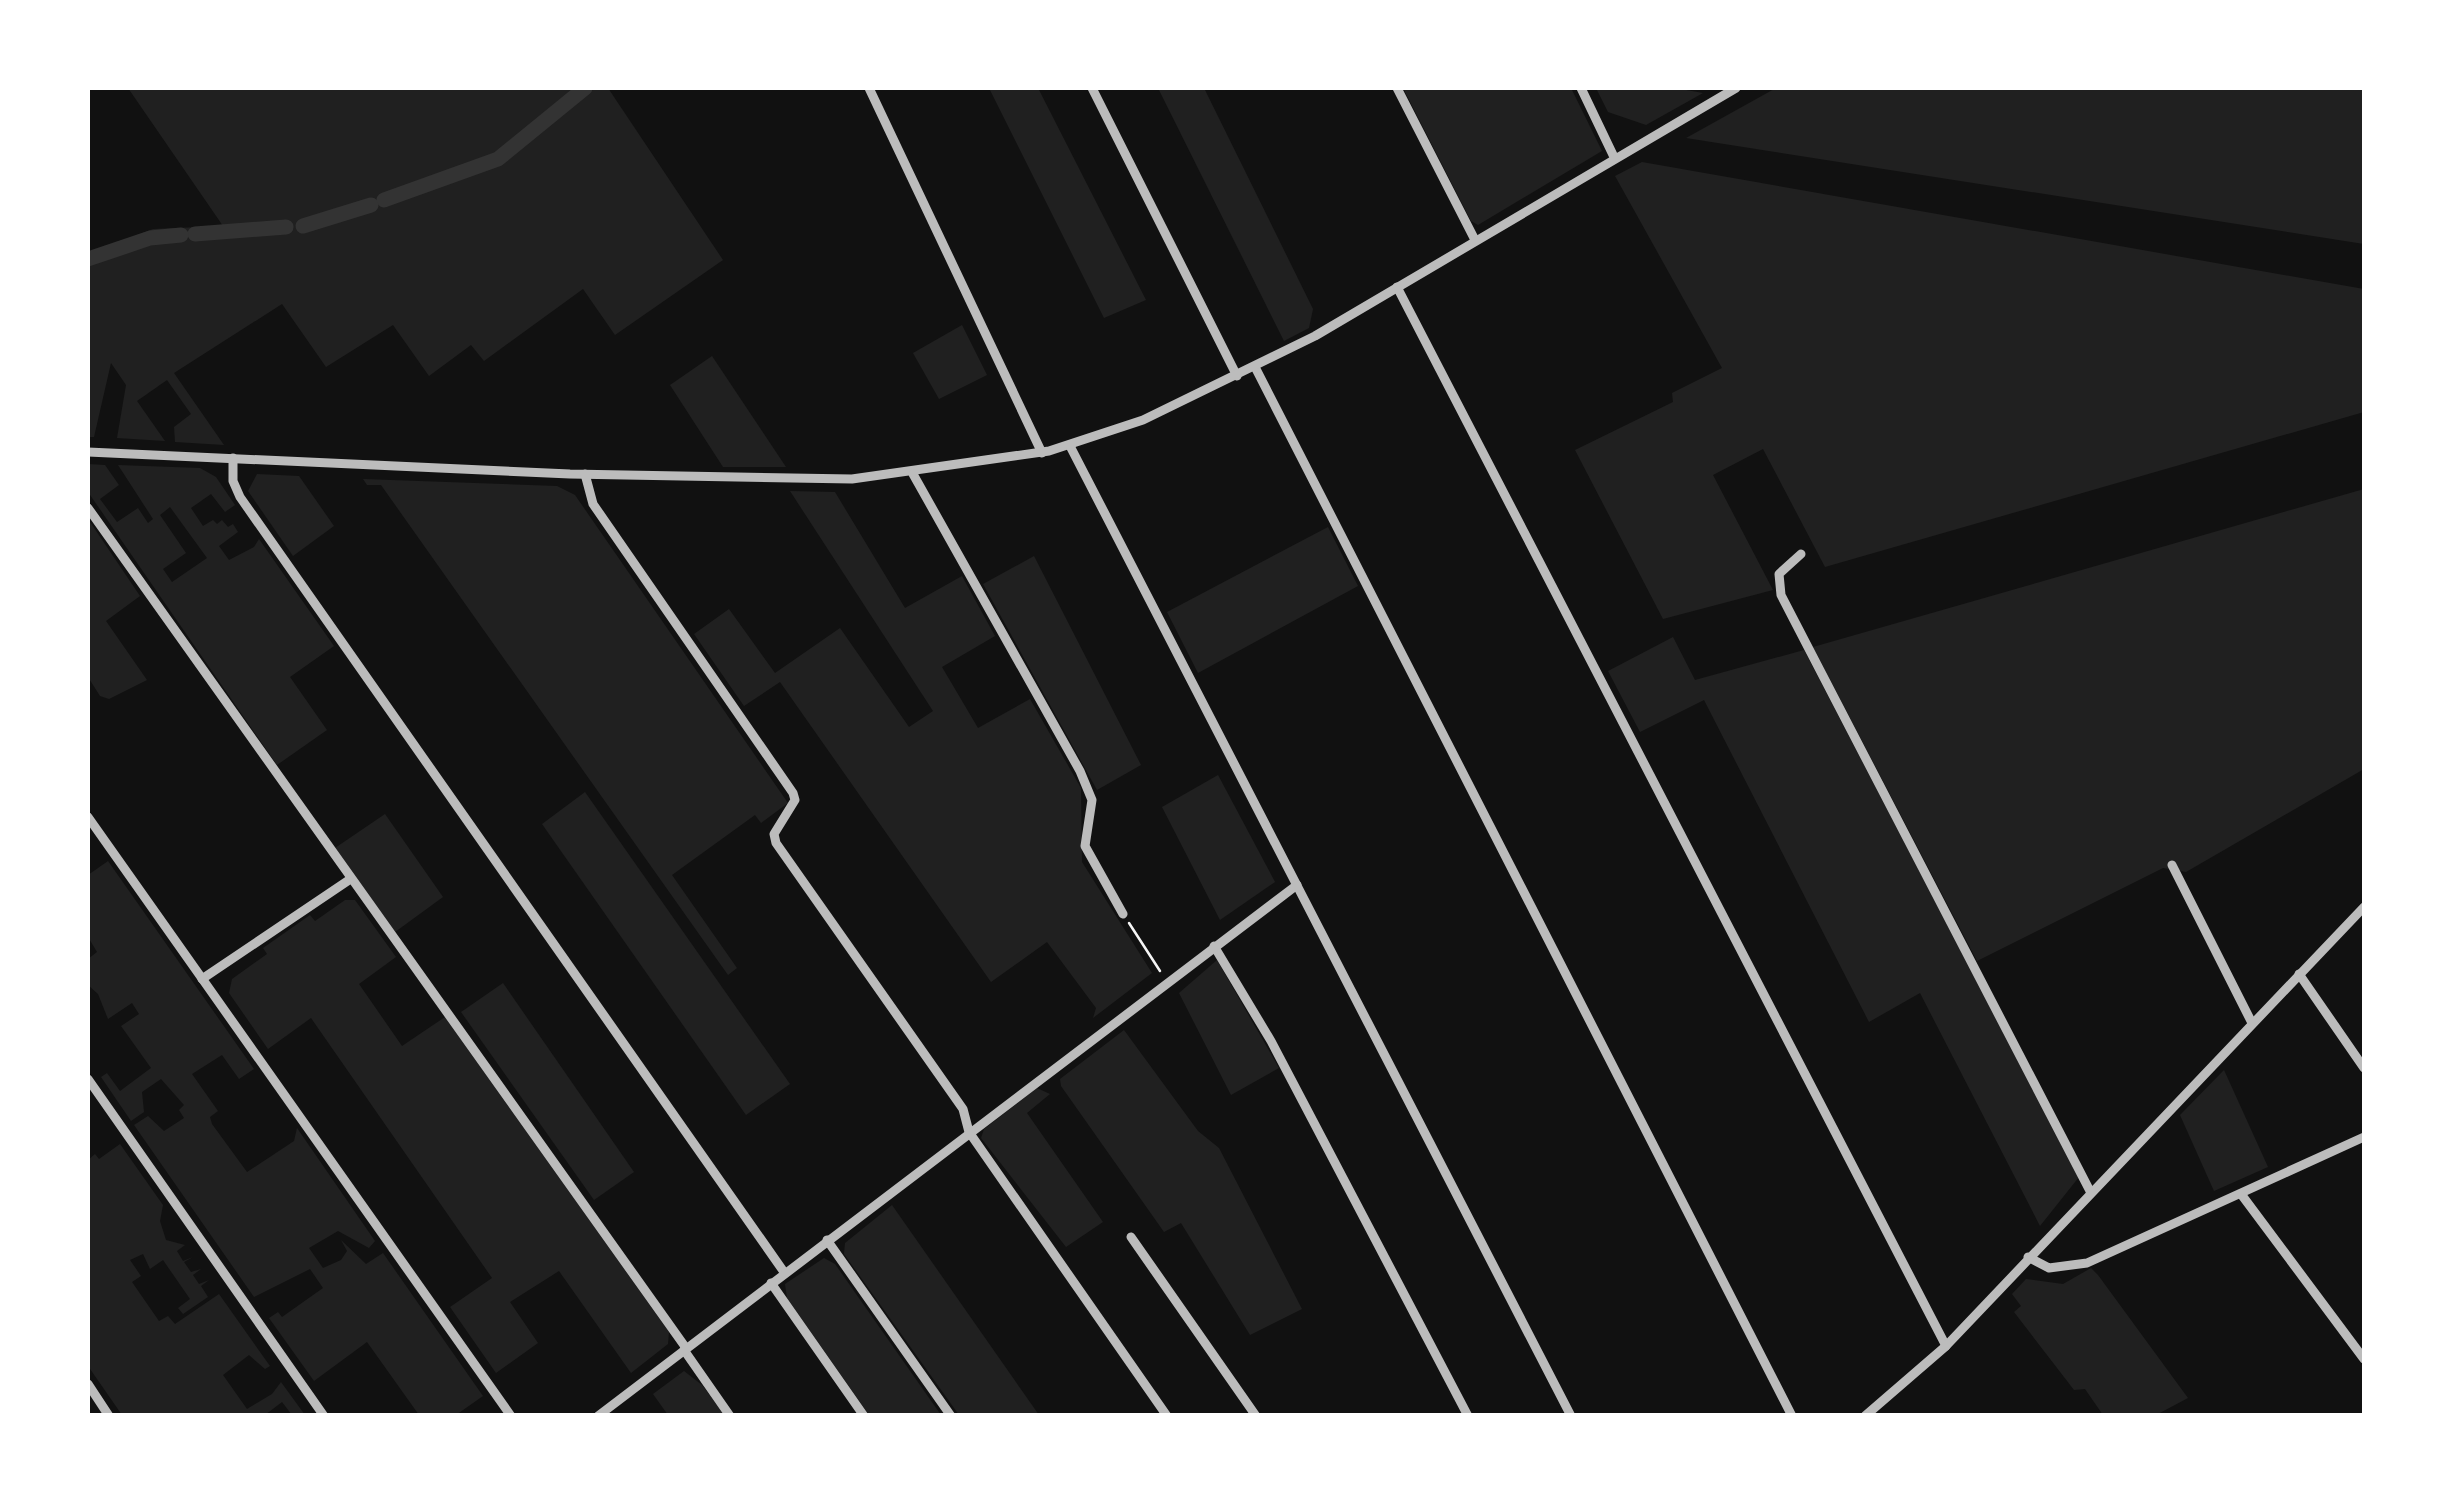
<svg xmlns="http://www.w3.org/2000/svg" width="2452" height="1503" font-family="Barlow,sans-serif">
  <style>
    .green { fill: #202020; fill-rule: evenodd }
    .lines { fill: none; stroke-linecap: round; stroke-linejoin: round }
    .canal { stroke: #333; stroke-width: 15 }
    .path { stroke: #f5f5f5; stroke-width: 2.5 }
    .minor { stroke: #bcbcbc; stroke-width: 9 }
  </style>
  <rect width="100%" height="100%" fill="#111"/>
  <g class="green">
    <polygon points="128,88 608,88 723,260 615,335 583,289 484,361 471,345 429,376 393,325 326,367 282,304 174,373 224,445 175,442 174,427 191,414 167,380 137,401 165,441 117,438 126,385 111,363 94,437 88,437 88,249 91,253 153,229 223,226"/>
    <polygon points="989,88 1038,88 1146,300 1104,318"/>
    <polygon points="1158,88 1204,88 1313,309 1309,328 1284,341"/>
    <polygon points="1403,88 1571,88 1602,151 1478,225 1471,221"/>
    <polygon points="1596,88 1675,88 1703,93 1646,125 1608,112"/>
    <polygon points="1776,88 2364,88 2364,244 1686,138"/>
    <polygon points="1642,162 2364,289 2364,412 1825,567 1763,449 1713,475 1773,590 1663,619 1575,450 1673,402 1672,393 1722,368 1615,176"/>
    <polygon points="962,325 987,375 939,399 913,353"/>
    <polygon points="712,356 786,467 723,467 670,385"/>
    <path d="M105,465L119,485L100,499L117,522L138,508L148,523L153,519L118,465L200,468L216,477L235,505L225,512L211,494L191,508L203,526L213,520L217,524L222,520L228,527L233,524L238,532L219,546L229,560L254,547L259,539L334,646L290,677L327,730L277,765L88,492V464ZM170,507L207,558L172,582L163,569L186,553L160,515Z"/>
    <polygon points="257,474 299,476 334,526 293,556 248,491"/>
    <polygon points="363,479 557,486 575,495 788,803 761,823 755,815 672,875 737,968 728,975 381,485 367,485"/>
    <polygon points="2364,489 2364,769 2186,872 2163,868 1977,961 1813,647"/>
    <polygon points="790,491 835,492 905,608 962,576 995,636 942,667 978,728 1030,699 1081,788 1082,862 1152,973 1093,1018 1096,1008 1047,942 991,982 780,682 744,706 694,634 729,609 775,673 840,628 909,727 933,711"/>
    <polygon points="88,519 140,596 106,621 147,680 109,699 100,696 88,677"/>
    <polygon points="1328,527 1358,586 1198,673 1167,612"/>
    <polygon points="1034,556 1141,765 1097,790 983,584"/>
    <polygon points="1673,637 1695,680 1804,650 2079,1177 2040,1226 1920,993 1869,1022 1704,700 1640,732 1608,671"/>
    <polygon points="1218,775 1275,882 1220,920 1162,807"/>
    <polygon points="585,792 790,1084 746,1115 542,824"/>
    <polygon points="385,814 443,897 395,932 335,848"/>
    <polygon points="108,861 254,1069 239,1079 222,1055 192,1074 218,1111 210,1117 212,1124 247,1172 294,1141 297,1128 375,1241 369,1248 338,1231 309,1248 323,1268 341,1260 347,1251 341,1240 366,1264 383,1253 483,1396 456,1415 419,1415 367,1342 314,1381 269,1318 278,1312 282,1317 323,1288 310,1269 254,1297 134,1125 148,1116 164,1131 184,1118 179,1110 184,1105 161,1079 142,1092 144,1112 131,1121 101,1077 107,1073 120,1091 151,1068 121,1026 139,1014 132,1003 108,1019 98,994 88,985 88,959 97,952 88,937 88,875"/>
    <polygon points="345,900 355,900 396,957 359,984 402,1046 445,1017 669,1332 668,1344 631,1373 559,1271 510,1302 538,1343 496,1373 450,1307 492,1278 311,1018 268,1049 229,993 232,979 267,954 263,948 310,915 315,921"/>
    <polygon points="1217,960 1279,1068 1231,1095 1179,993"/>
    <polygon points="503,983 634,1172 594,1200 461,1012"/>
    <polygon points="1124,1030 1198,1131 1219,1148 1302,1309 1250,1335 1181,1223 1164,1232 1061,1086 1060,1079"/>
    <polygon points="2224,1070 2268,1167 2214,1191 2180,1115"/>
    <polygon points="1037,1088 1050,1094 1027,1113 1103,1222 1066,1247 981,1138 984,1129"/>
    <polygon points="120,1144 163,1205 160,1221 166,1240 185,1245 177,1251 183,1261 193,1257 184,1262 191,1272 201,1269 193,1275 199,1284 209,1280 201,1286 208,1297 183,1314 178,1308 190,1299 163,1260 150,1269 143,1254 130,1260 141,1276 132,1282 159,1321 168,1316 175,1324 219,1294 270,1366 265,1369 249,1355 223,1375 247,1409 272,1394 281,1382 305,1415 292,1415 282,1402 265,1415 122,1415 88,1366 88,1160 95,1154 99,1159"/>
    <polygon points="892,1205 1039,1415 959,1415 844,1254 845,1243"/>
    <polygon points="824,1258 835,1264 941,1415 869,1415 787,1298 785,1284"/>
    <polygon points="2091,1268 2098,1275 2188,1398 2156,1415 2103,1415 2085,1389 2074,1390 2014,1312 2021,1306 2012,1294 2026,1279 2063,1284"/>
    <polygon points="684,1371 702,1385 725,1415 668,1415 653,1394"/>
  </g>
  <g class="lines">
    <g class="canal">
      <polyline points="384,200 498,159 585,88"/>
      <polyline points="303,226 371,205"/>
      <polyline points="195,234 286,227"/>
      <polyline points="88,259 150,238 181,235"/>
    </g>
    <polyline class="path" points="1129,923 1160,971"/>
    <g class="minor">
      <polyline points="869,88 1042,453"/>
      <polyline points="1092,88 1237,376"/>
      <polyline points="1397,88 1475,240"/>
      <polyline points="1581,88 1614,157"/>
      <polyline points="1397,287 1946,1346"/>
      <polyline points="1255,367 1792,1416"/>
      <polyline points="1070,446 1571,1416"/>
      <polyline points="88,452 570,474 852,479 1049,451 1143,420 1315,336 1736,88"/>
      <polyline points="233,458 233,481 240,497 784,1272"/>
      <polyline points="585,474 593,504 793,793 795,800 774,834 776,843 963,1109 969,1132 1167,1416"/>
      <polyline points="913,474 1080,771 1092,800 1085,846 1123,914"/>
      <polyline points="88,508 686,1348"/>
      <polyline points="1801,554 1779,574 1781,595 2090,1191"/>
      <polyline points="88,817 511,1416"/>
      <polyline points="2172,865 2252,1023"/>
      <polyline points="1214,946 1271,1041 1468,1416"/>
      <polyline points="2299,974 2364,1068"/>
      <polyline points="202,979 349,880"/>
      <polyline points="88,1079 324,1416"/>
      <polyline points="2241,1194 2364,1359"/>
      <polyline points="1131,1237 1256,1416"/>
      <polyline points="827,1240 951,1416"/>
      <polyline points="2028,1257 2049,1268 2087,1263 2364,1137"/>
      <polyline points="771,1283 864,1416"/>
      <polyline points="684,1350 730,1416"/>
      <polyline points="88,1384 109,1416"/>
      <polyline points="598,1416 1297,885"/>
      <polyline points="1865,1416 1946,1346 2364,907"/>
    </g>
  </g>
  <rect width="2452" height="1503" fill="none" stroke="#ffffff" stroke-width="180"/>
</svg>
